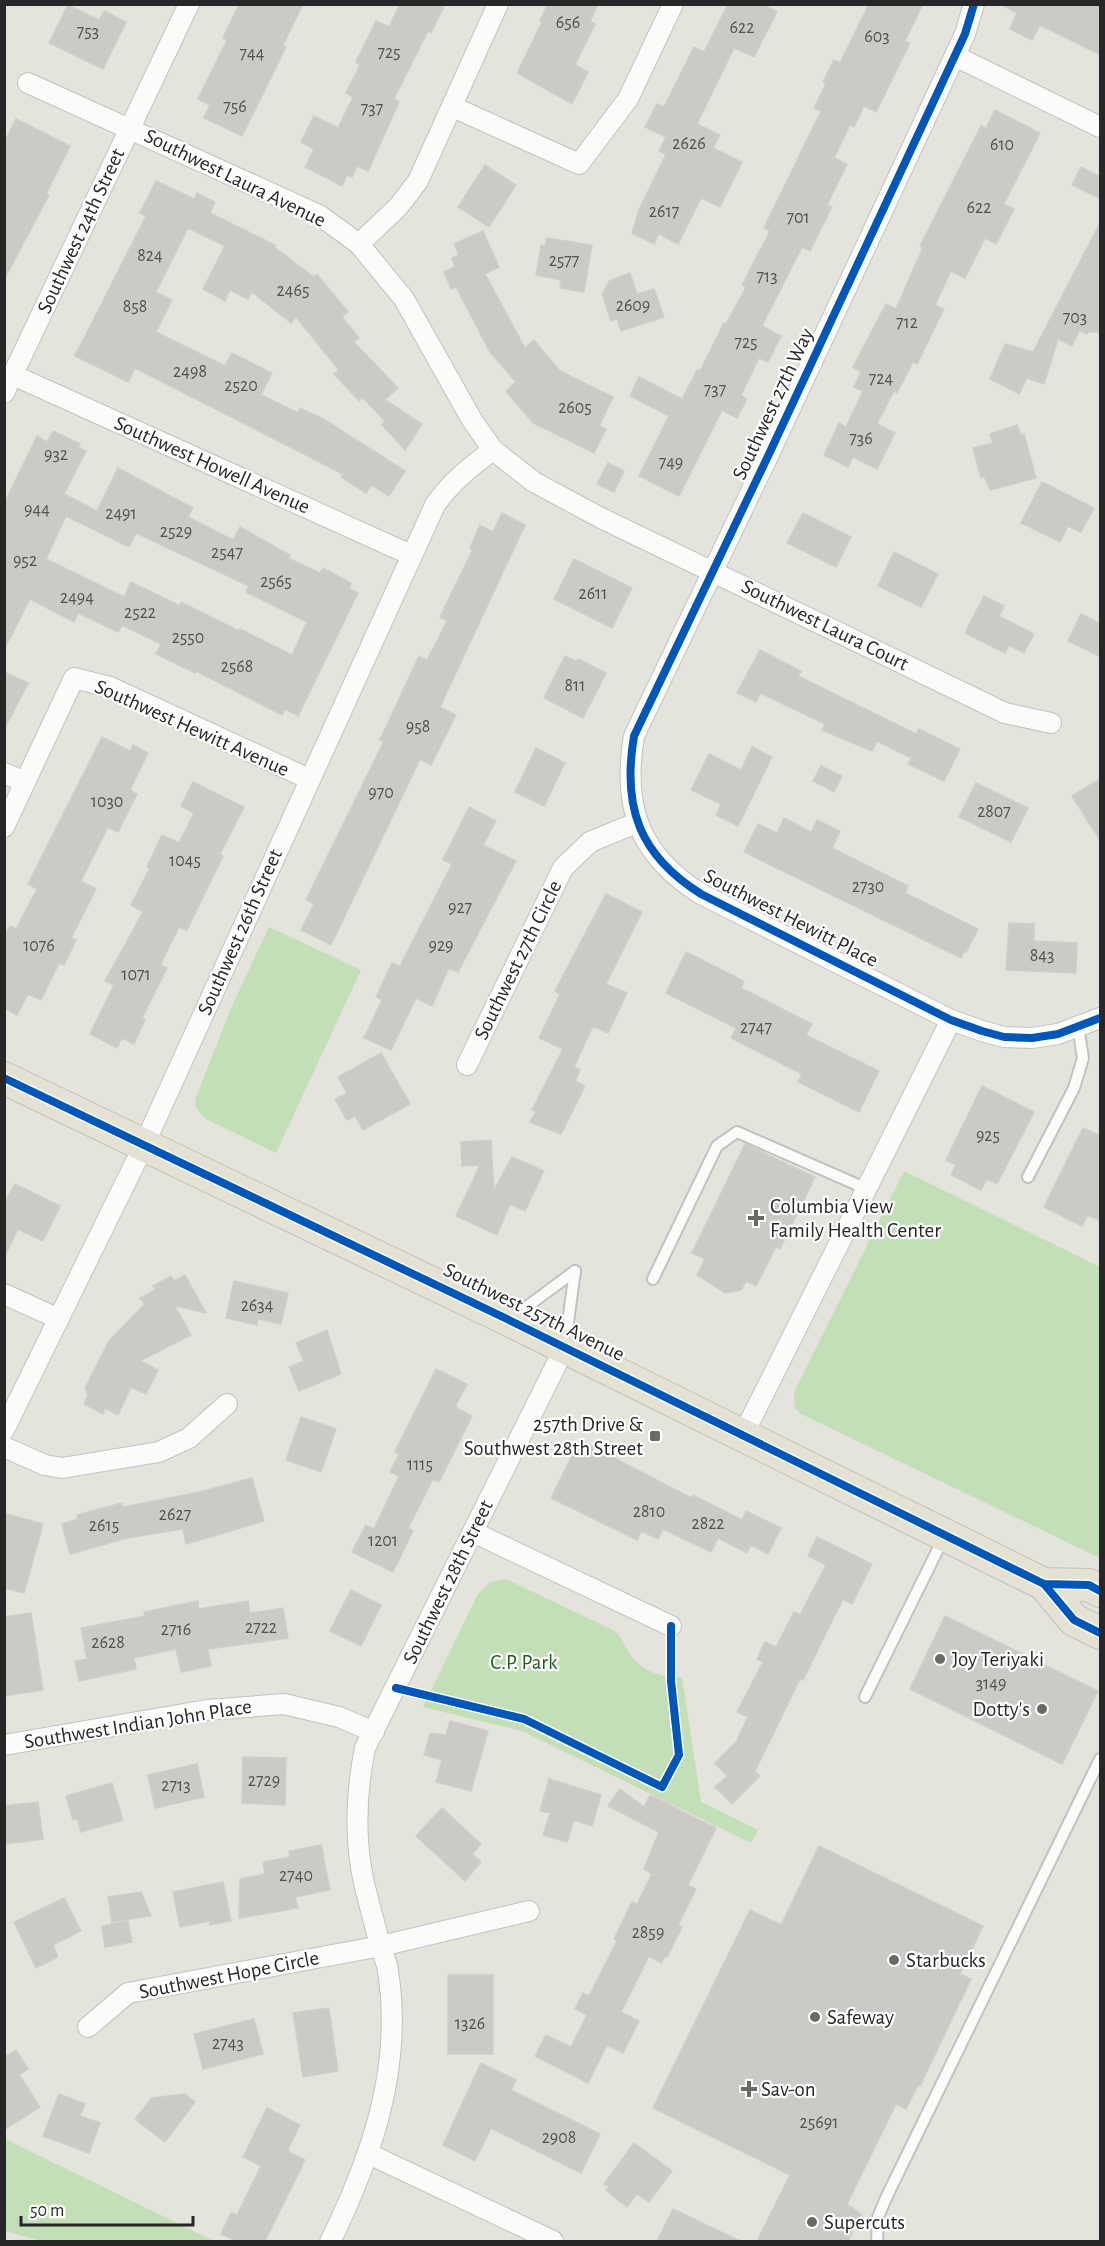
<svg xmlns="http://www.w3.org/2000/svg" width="1105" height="2246" font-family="'Alegreya Sans',sans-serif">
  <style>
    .green { fill: #c2dfb8 }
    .building { fill: #cbcac6; stroke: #cfcec9; stroke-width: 1.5; fill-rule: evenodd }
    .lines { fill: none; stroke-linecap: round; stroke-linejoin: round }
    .service-casing { stroke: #c2c2c2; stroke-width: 14 }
    .minor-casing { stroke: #c2c2c2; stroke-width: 22 }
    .primary-casing { stroke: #c2c1bf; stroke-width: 34 }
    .service { stroke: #fbfbfa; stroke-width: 10 }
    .minor { stroke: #fbfbfa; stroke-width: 20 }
    .primary { stroke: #e3e2d4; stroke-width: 32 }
    .cycleway-casing { stroke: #fff; stroke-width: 11 }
    .cycleway { stroke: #0057b8; stroke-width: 8 }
    .poi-dot { fill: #696966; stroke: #fff; stroke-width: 2 }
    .labels { text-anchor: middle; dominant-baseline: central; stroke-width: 4.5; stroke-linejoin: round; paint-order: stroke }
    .number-label { font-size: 18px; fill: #525250 }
    .street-label { font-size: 21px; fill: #272727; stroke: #fff }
    .poi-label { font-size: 21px; fill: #272727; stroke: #fff; text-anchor: start }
    .park-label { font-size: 21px; fill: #235c1f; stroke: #fff }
  </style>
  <rect width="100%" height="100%" fill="#e4e3dc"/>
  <g class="green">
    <polygon points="269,927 361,970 276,1153 206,1119 196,1108 195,1100 232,1006"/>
    <polygon points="904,1171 1100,1267 1100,1558 801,1414 795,1408 794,1392"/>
    <path d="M506,1579L613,1630C622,1636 624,1645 630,1654C642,1672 662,1678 682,1677L701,1802L758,1830L751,1843L522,1731L423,1707L478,1594L490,1582Z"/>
    <polygon points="5,2139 214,2241 58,2241 38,2240 5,2231"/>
  </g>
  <g class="building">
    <polygon points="239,4 303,4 283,45 286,47 242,136 204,118 210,105 198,99 227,40 223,38"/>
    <polygon points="400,4 445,4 431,33 428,31 394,99 399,102 368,171 357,166 352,177 347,175 342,186 305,167 314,149 301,142 314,116 338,128 353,97 346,93 360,65 356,62 376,21 389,27"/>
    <polygon points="548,4 598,4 590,22 595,24 575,65 588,72 572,104 517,73 542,22 540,21"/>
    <polygon points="728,4 762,4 777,12 754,57 734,48 697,124 720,135 713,148 742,162 720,207 701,198 678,244 659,234 654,244 632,233 639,210 666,154 659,151 666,137 645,127 657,104 664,107 694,47 704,52"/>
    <polygon points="869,4 923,4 905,41 910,43 876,112 864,106 854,127 850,125 834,158 847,164 827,205 832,207 810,251 802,247 762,326 781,336 768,362 759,358 741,395 747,399 737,418 722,410 679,496 639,476 669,416 630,396 639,377 682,399 697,370 700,371 724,323 726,324 746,287 742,285 770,231 764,228 821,111 814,108 826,84 823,82 834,60 840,63"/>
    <polygon points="1000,4 1101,4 1101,55 1040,25 1032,40 1010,29 1017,13"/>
    <polygon points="68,5 99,20 104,11 126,22 103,69 49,43"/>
    <polygon points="995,110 1040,133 1004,204 1014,209 996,244 985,238 965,278 951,271 935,305 944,309 917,364 913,362 897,393 894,391 877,424 895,433 877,469 853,457 848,467 824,455 839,423 846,427 863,391 854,387 861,372 853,367 886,304 896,309 923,247 920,246 981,126 986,128"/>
    <polygon points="16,119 70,146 46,194 49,195 4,280 4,143"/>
    <polygon points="485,165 516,185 489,227 458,207"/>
    <polygon points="1081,167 1101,177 1101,199 1072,185"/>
    <polygon points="156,181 194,199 197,193 215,202 210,213 275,245 274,247 314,277 317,274 348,312 342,317 359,338 354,342 398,388 385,400 422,424 405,450 382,425 385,421 362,397 359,401 334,374 339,370 296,317 291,323 252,292 248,299 230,290 225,301 203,289 225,246 188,228 156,292 172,300 156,332 225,366 232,353 272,373 261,395 298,413 300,408 325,420 405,471 389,496 372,485 366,493 341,477 343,474 135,368 128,382 75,356 146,216 140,213"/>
    <polygon points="1101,221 1101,332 1088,332 1087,334 1079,331 1072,346 1058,339 1044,384 1027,378 1019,394 990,379 1005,344 1033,352"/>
    <polygon points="483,231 499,267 485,274 525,348 534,340 560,371 613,397 599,426 606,429 594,453 533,423 506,391 516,382 490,352 456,287 451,289 444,272 455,267 452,258 459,255 454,244"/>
    <polygon points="547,238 592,245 584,292 560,288 561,280 536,275 541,245 545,246"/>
    <polygon points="630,273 637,294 654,289 664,317 621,331 617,319 611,321 602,294 609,281"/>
    <polygon points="1017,425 1021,435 1024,434 1036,478 990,490 984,476 981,478 973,448 993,443 990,434"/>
    <path d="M53,431L80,444L78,447L86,451L64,494L97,511L118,468L193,508L188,517L233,540L240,527L290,555L288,558L320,573L323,568L351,583L349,588L358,593L298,716L285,709L282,715L196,671L195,673L156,654L161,644L122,625L118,632L78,613L74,622L30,599L4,650V504L37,436L47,442ZM66,516L129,547L136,533L249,586L246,592L307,622L292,655L240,629L239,631L181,602L180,606L131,582L124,597L46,559Z"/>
    <polygon points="608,463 624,471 614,492 597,484"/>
    <polygon points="1042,482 1094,508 1081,532 1068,526 1060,542 1021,523"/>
    <polygon points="502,513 525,525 440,707 456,715 431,765 420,759 331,945 301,930 314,904 306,900 384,741 380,740 419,656 427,660 447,621 440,617 473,549 470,548 480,525 493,532"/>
    <polygon points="803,513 851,537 836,567 787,543"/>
    <polygon points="894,552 938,574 921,607 878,586"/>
    <polygon points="574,559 632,588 612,628 554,599"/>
    <polygon points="984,596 1004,606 999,616 1034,634 1024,653 1009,645 1005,653 965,633"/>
    <polygon points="1081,614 1101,624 1101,657 1068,641"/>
    <polygon points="760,650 801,671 798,676 916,734 919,729 960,749 944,781 908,764 911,758 877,741 872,751 822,730 825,724 760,693 756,702 737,693"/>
    <polygon points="565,656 576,661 579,659 606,673 583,718 544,698"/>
    <polygon points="4,672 28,683 4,730"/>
    <polygon points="102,737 130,751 133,745 148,753 130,790 137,794 118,832 108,827 81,881 96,889 71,938 76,940 64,965 59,963 41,1000 28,994 17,1015 4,1008 4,937 10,926 16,929 37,889 28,884"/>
    <polygon points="752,747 772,757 738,826 716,815 721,804 691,790 709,754 741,770"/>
    <polygon points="536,748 565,763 544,806 515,792"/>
    <polygon points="821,766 842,776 834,792 813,781"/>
    <polygon points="1101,778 1101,842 1072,796"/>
    <polygon points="193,782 244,807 220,854 223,856 187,930 179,927 160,965 167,968 142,1018 145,1020 134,1044 122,1038 117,1048 90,1034 114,985 105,981 143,912 131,905 150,868 147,867 162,835 179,843 194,813 181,806"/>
    <polygon points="976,783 1028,808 1011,842 959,817"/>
    <polygon points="469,807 496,821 483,845 516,861 458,972 449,968 432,1006 416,998 391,1050 364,1038 382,1000 376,997 392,963 400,966 452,864 443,860"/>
    <polygon points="784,818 811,832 817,820 840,831 832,848 908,886 905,893 978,929 966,952 964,951 961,958 744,852 758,824 777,833"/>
    <polygon points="606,894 642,912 606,984 627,993 608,1033 593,1026 574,1067 580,1070 575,1081 585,1086 561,1134 530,1122 536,1112 532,1110 563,1049 539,1038 560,994 555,991"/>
    <polygon points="1009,923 1034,924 1034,941 1077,943 1076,973 1006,970"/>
    <polygon points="686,952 744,981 741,988 812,1024 806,1035 879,1071 859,1112 798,1082 802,1074 731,1038 736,1028 666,993"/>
    <polygon points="381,1053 410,1104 363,1130 355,1116 347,1120 335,1099 347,1093 338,1077"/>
    <polygon points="982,1086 1034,1112 997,1184 987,1179 981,1190 951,1175 956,1165 946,1160"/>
    <polygon points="1083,1128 1101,1136 1101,1221 1088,1215 1082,1226 1044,1207"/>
    <polygon points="491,1140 494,1190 512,1157 544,1171 525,1211 510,1204 497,1235 456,1216 480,1165 462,1166 461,1142"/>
    <polygon points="745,1144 815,1177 780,1249 776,1247 756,1286 746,1281 741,1290 725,1293 697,1275 705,1259 692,1253"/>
    <polygon points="15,1184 60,1206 43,1241 18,1229 4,1258 4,1204"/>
    <polygon points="185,1275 206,1313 175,1306 191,1335 140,1361 158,1370 146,1394 131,1387 118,1415 105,1408 103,1414 84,1404 88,1395 85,1388 109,1341 145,1304 140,1298 155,1290 153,1286 171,1276 174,1281"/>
    <polygon points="234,1281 288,1293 281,1324 258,1319 257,1325 226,1318"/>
    <polygon points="327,1330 341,1374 299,1391 289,1367 304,1361 296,1343"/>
    <polygon points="436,1369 467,1384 455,1407 472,1416 439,1482 433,1479 408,1528 413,1531 393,1572 352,1552 366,1525 374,1529 399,1476 390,1472 399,1454 395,1452"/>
    <polygon points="301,1417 336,1429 321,1472 286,1460"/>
    <polygon points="580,1440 691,1498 693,1495 742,1520 746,1511 781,1528 768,1554 751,1545 747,1553 718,1538 711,1552 663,1529 658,1539 641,1531 637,1540 551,1498"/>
    <polygon points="252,1478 264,1521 186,1544 183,1529 127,1538 70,1554 62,1524 78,1519 77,1515 122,1503 123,1507 200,1492"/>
    <polygon points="7,1514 43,1524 24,1593 4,1588 4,1524"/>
    <polygon points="817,1537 872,1564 852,1604 843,1599 803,1680 800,1679 755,1771 760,1776 732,1804 715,1787 727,1776 715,1763 736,1742 748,1717 737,1712 763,1662 757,1659 765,1642 776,1647 794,1612 800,1615 826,1565 808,1556"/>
    <polygon points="351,1590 381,1605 361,1646 330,1631"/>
    <polygon points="198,1601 199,1609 248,1601 250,1613 283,1608 288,1638 208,1649 211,1666 181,1672 176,1649 134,1658 136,1669 79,1681 75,1661 87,1659 81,1628 145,1616 144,1612"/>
    <polygon points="31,1613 43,1690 4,1696 4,1617"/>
    <polygon points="945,1616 1098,1691 1062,1764 910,1689"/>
    <polygon points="450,1721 488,1731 471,1791 436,1782 442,1760 424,1755 430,1733 446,1735"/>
    <polygon points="243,1757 286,1758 285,1805 242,1803"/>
    <polygon points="197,1764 204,1797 155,1808 148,1775"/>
    <polygon points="549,1779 601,1795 592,1826 574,1820 567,1842 543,1835 550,1813 540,1811"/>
    <polygon points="112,1783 123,1820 81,1832 77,1818 73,1820 66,1796"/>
    <polygon points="620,1789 644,1807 650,1795 716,1828 688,1885 696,1889 678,1925 682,1927 667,1957 665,1956 661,1963 649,1956 621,2012 639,2021 623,2053 607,2045 588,2083 535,2056 546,2035 571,2047 587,2015 575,2009 583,1993 589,1996 617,1941 614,1939 632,1902 637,1904 652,1874 644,1869 659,1832 608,1806"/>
    <polygon points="38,1802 43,1839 4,1844 4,1806"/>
    <polygon points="442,1808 481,1844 472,1854 481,1862 465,1881 416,1836"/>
    <polygon points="321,1845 330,1890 295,1897 298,1908 239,1918 240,1879 265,1874 263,1862 290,1857 289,1851"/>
    <polygon points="819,1846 983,1926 960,1974 971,1979 920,2086 918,2085 906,2109 896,2104 847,2204 861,2214 848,2241 757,2241 790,2175 653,2108 750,1910 781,1925"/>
    <polygon points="223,1882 231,1921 210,1925 209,1921 180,1927 173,1892"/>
    <polygon points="141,1892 151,1916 112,1922 108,1897"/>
    <polygon points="64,1898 81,1931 53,1945 58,1957 36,1968 14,1922"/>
    <polygon points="128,1921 132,1942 105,1947 102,1926"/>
    <rect x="448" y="1975" width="45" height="79"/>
    <polygon points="329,2008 338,2071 303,2077 293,2013"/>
    <polygon points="254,2019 263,2054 203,2069 194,2034"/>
    <polygon points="16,2050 28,2069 19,2075 40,2107 4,2130 4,2053 7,2056"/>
    <polygon points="481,2063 516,2080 511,2090 600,2134 581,2173 491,2128 475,2161 443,2145"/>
    <polygon points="59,2094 85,2104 80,2116 100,2123 89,2153 43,2136"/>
    <polygon points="185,2094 195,2102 165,2142 135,2119 152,2098"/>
    <polygon points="267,2108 300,2125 287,2151 305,2160 265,2241 237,2241 221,2234 231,2213 237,2215 261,2166 243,2157"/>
    <polygon points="634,2143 672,2171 649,2202 637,2194 627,2207 606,2190 609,2187 604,2184"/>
    <polygon points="673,2209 740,2241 657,2241"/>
  </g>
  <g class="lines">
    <defs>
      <g id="service">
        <polyline points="1028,1177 1074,1088 1083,1058 1078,1026"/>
        <polyline points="653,1279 717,1146 737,1132 867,1189"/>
        <polyline points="513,1317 575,1271"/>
        <polyline points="565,1344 575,1271"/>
        <polyline points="865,1697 944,1537"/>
        <polyline points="877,2242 878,2217 887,2196 1100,1759"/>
      </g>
      <g id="minor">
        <path d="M974,4L965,34L769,454L634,736C622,807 639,855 701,894L951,1020L982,1031L1004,1037L1032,1038L1058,1034L1100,1018"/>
        <polyline points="955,56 1100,127"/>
        <polyline points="28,83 319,215 359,244 404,299 472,420 493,450 534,482 601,518 1005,713 1051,723"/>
        <polyline points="453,107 579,164 628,99 673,4"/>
        <polyline points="359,244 398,207 418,181 498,4"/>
        <polyline points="13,375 411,555"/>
        <polyline points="4,393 189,4"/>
        <polyline points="4,773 25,782"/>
        <polyline points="4,827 74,678 110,687 309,779"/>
        <polyline points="467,1065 563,868 590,842 636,823"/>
        <polyline points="4,1294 59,1319"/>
        <path d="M4,1430L144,1145L435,505C451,482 470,467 493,450"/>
        <polyline points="743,1435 951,1020"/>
        <polyline points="4,1447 45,1465 62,1468 159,1452 189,1438 227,1404"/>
        <polyline points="473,1532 671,1626"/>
        <polyline points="4,1745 207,1710 284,1704 339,1717 374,1732"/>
        <polyline points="88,2027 128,1993 381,1946 529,1911"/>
        <polyline points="369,2154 553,2241"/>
        <path d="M330,2242C372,2156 403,2068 388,1971C387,1962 383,1954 380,1945C375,1925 369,1904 364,1883C354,1838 356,1793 365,1748L565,1347"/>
      </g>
      <g id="primary">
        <polyline points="4,1078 509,1320 1044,1584 1089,1585 1100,1591"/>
        <polyline points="1044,1584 1074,1620 1100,1633"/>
      </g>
    </defs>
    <use href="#service" class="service-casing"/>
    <use href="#minor" class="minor-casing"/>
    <use href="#primary" class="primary-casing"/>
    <use href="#service" class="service"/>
    <use href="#minor" class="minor"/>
    <use href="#primary" class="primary"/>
    <defs>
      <g id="cycleway">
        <path d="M974,4L965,34L769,454L634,736C622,807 639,855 701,894L951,1020L982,1031L1004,1037L1032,1038L1058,1034L1100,1018"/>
        <polyline points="4,1078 509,1320 1044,1584 1089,1585 1100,1591"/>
        <polyline points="1044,1584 1074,1620 1100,1633"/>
        <polyline points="396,1688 524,1719 662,1787 679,1755 671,1681 671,1626"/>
      </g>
    </defs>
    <use href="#cycleway" class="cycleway-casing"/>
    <use href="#cycleway" class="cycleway"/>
  </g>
  <g class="poi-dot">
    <path d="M753 1209h6v6h6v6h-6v6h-6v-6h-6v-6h6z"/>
    <rect x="649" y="1430" width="12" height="12" rx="3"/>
    <circle cx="940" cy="1659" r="6"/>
    <circle cx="1042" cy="1709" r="6"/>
    <circle cx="894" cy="1960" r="6"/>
    <circle cx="815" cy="2017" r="6"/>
    <path d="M746 2080h6v6h6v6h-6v6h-6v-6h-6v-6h6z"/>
    <circle cx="812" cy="2222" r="6"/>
  </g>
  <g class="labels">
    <g class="number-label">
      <text x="568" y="23">656</text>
      <text x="742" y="28">622</text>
      <text x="88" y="32">753</text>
      <text x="877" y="37">603</text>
      <text x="389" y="53">725</text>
      <text x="252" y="54">744</text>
      <text x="235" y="107">756</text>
      <text x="372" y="109">737</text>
      <text x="689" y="144">2626</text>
      <text x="1002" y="145">610</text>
      <text x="979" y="208">622</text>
      <text x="664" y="212">2617</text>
      <text x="798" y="218">701</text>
      <text x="150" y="256">824</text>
      <text x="564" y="261">2577</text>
      <text x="767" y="277">713</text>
      <text x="293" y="291">2465</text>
      <text x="633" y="306">2609</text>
      <text x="135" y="307">858</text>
      <text x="1075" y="318">703</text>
      <text x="907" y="323">712</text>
      <text x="746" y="343">725</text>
      <text x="190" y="372">2498</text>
      <text x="881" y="379">724</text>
      <text x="241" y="386">2520</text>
      <text x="715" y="390">737</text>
      <text x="575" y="408">2605</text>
      <text x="861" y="439">736</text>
      <text x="56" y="455">932</text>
      <text x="671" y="463">749</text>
      <text x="37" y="510">944</text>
      <text x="121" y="514">2491</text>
      <text x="176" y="532">2529</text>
      <text x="227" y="553">2547</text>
      <text x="25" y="561">952</text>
      <text x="276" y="582">2565</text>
      <text x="593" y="594">2611</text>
      <text x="77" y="598">2494</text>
      <text x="140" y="613">2522</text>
      <text x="188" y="638">2550</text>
      <text x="237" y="667">2568</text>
      <text x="575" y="686">811</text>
      <text x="418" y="727">958</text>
      <text x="381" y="793">970</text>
      <text x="107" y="802">1030</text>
      <text x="994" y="812">2807</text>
      <text x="185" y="861">1045</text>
      <text x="868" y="887">2730</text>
      <text x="460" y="908">927</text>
      <text x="39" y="946">1076</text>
      <text x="441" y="946">929</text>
      <text x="1042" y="956">843</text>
      <text x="136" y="975">1071</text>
      <text x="756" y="1028">2747</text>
      <text x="988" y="1136">925</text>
      <text x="257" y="1306">2634</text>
      <text x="420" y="1465">1115</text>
      <text x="649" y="1512">2810</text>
      <text x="175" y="1515">2627</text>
      <text x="708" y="1524">2822</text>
      <text x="104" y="1526">2615</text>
      <text x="383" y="1541">1201</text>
      <text x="261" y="1628">2722</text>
      <text x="176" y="1630">2716</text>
      <text x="108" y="1643">2628</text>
      <text x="991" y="1684">3149</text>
      <text x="264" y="1781">2729</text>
      <text x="176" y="1786">2713</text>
      <text x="296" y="1876">2740</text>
      <text x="648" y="1933">2859</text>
      <text x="470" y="2024">1326</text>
      <text x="228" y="2044">2743</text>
      <text x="819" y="2123">25691</text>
      <text x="559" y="2138">2908</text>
    </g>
    <g class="street-label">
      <text transform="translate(235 178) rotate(26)">Southwest Laura Avenue</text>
      <text transform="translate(81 231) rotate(-65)">Southwest 24th Street</text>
      <text transform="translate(773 404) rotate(-65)">Southwest 27th Way</text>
      <text transform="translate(212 465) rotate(24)">Southwest Howell Avenue</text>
      <text transform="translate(825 625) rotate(26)">Southwest Laura Court</text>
      <text transform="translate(192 728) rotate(24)">Southwest Hewitt Avenue</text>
      <text transform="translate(791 918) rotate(27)">Southwest Hewitt Place</text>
      <text transform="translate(240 932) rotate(-66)">Southwest 26th Street</text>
      <text transform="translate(518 960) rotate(-64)">Southwest 27th Circle</text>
      <text transform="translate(534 1312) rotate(26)">Southwest 257th Avenue</text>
      <text transform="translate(448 1582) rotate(-64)">Southwest 28th Street</text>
      <text transform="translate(138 1724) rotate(-9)">Southwest Indian John Place</text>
      <text transform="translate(229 1975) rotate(-11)">Southwest Hope Circle</text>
    </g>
    <g class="poi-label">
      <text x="770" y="1206">Columbia View<tspan x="770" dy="24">Family Health Center</tspan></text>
      <text x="643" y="1424" text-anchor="end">257th Drive &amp;<tspan x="643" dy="24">Southwest 28th Street</tspan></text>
      <text x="952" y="1659">Joy Teriyaki</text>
      <text x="1030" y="1709" text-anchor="end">Dotty's</text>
      <text x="906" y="1960">Starbucks</text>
      <text x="827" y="2017">Safeway</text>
      <text x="761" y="2089">Sav-on</text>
      <text x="824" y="2222">Supercuts</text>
    </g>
    <g class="park-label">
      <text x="524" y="1662">C.P. Park</text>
    </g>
  </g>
  <rect width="1105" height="2246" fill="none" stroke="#272727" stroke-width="12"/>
  <path d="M21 2216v9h172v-9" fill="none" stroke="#272727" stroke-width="3"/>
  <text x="30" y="2216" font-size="18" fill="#272727" stroke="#ffffff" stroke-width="4.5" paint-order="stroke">50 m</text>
</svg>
